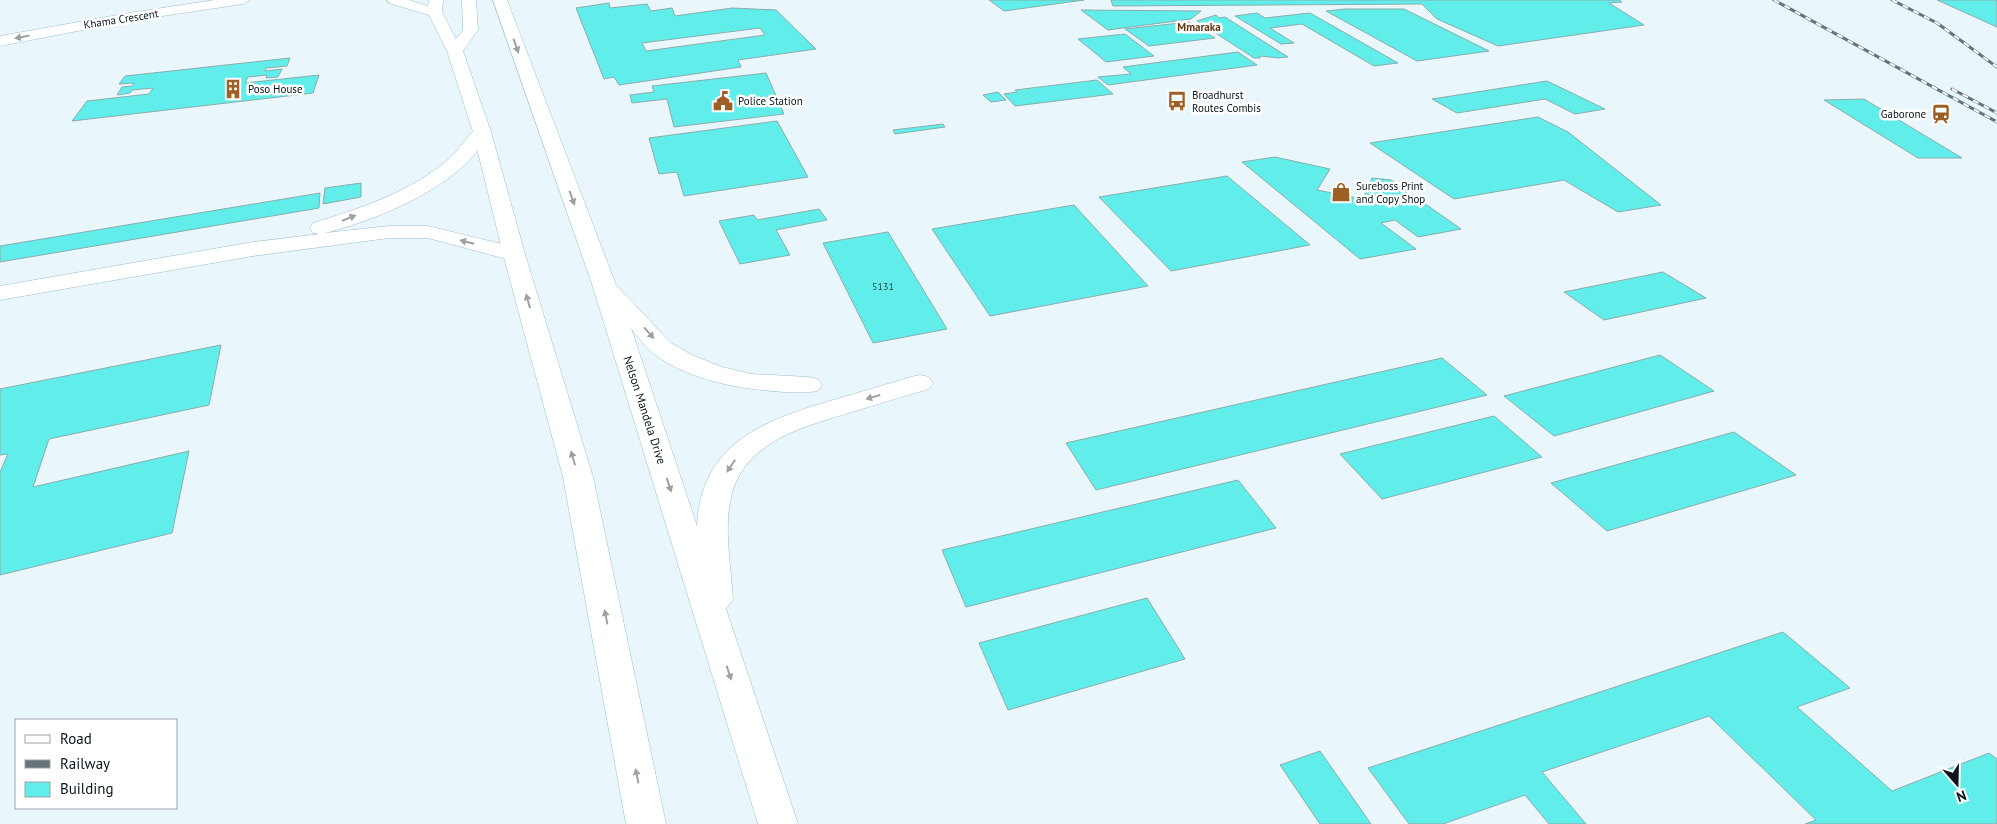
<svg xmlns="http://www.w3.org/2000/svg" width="1997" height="824" font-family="'PT Sans',sans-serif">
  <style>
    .building { fill: #61eeeb; stroke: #88adac; fill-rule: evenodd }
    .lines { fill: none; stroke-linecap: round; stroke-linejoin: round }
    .street-casing { stroke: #9dbdcc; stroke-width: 1 }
    .primary-casing { stroke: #9dbdcc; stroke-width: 1 }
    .street { fill: #fff; fill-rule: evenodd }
    .primary { fill: #fff; fill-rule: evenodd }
    .rail-casing { stroke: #667379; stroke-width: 3 }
    .rail { stroke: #fff; stroke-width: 2; stroke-dasharray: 6; stroke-linecap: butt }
    .oneway { fill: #9da1a4 }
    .labels { text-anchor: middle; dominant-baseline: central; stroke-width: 5; stroke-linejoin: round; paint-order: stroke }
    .number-label { font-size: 10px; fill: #1f4b4f }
    .far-street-label { font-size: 11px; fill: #09151b; stroke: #fff }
    .far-neighbourhood-label { font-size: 11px; font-weight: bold; fill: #63390f; stroke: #fff }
    .far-poi-label { font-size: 11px; fill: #09151b; stroke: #fff; text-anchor: start }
    .street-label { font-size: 12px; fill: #09151b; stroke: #fff }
  </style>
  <rect width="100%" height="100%" fill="#e9f7fd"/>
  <g class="building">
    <polygon points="989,0 1084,0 1004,11"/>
    <polygon points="1111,0 1619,0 1622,2 1609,3 1644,25 1498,46 1437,19 1422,4 1113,6"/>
    <polygon points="1937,0 1997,0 1997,27"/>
    <path d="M609,3L610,8L647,4L651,11L672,8L675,16L732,8L776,10L816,49L738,60L741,67L619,85L614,77L604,79L576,8ZM760,28L765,35L646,51L642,43Z"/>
    <polygon points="1345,9 1404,9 1489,51 1417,61 1326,11"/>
    <polygon points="1081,10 1201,11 1191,19 1108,30"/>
    <polygon points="1257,13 1265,18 1310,13 1398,63 1374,66 1302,24 1270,28 1294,43 1281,44 1235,16"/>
    <polygon points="1216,15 1219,18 1225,17 1288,57 1278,58 1261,56 1260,58 1254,58 1197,21"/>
    <polygon points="1189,22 1215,38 1149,46 1125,29"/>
    <polygon points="1125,34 1154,56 1106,62 1078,39"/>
    <polygon points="1238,52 1257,65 1108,85 1098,77 1131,74 1123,67"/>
    <polygon points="290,58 287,66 266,68 265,71 282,69 278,77 266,78 267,75 248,77 245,83 319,75 313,93 72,121 87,101 149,94 153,88 132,90 130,93 117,95 122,87 132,86 134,83 119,84 125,76"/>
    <polygon points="766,73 784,114 674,127 667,99 632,103 630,95 654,92 652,86"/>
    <polygon points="1097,80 1113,94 1015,106 1004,94 1017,92 1015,90"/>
    <polygon points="1547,81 1605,109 1575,114 1545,99 1457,113 1432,99"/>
    <polygon points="998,92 1006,100 991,102 983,95"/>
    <polygon points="1864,99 1962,158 1918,158 1824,100"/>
    <polygon points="1538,117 1568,132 1661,205 1618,212 1564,180 1454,199 1370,143"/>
    <polygon points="777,121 808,177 684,196 677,172 659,174 649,138"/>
    <polygon points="943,124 945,127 895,134 893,130"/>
    <polygon points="1275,157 1330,169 1317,190 1363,199 1372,178 1391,180 1461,229 1418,237 1395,220 1381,223 1416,249 1360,259 1242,162"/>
    <polygon points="1227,176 1310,245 1171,271 1099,197"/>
    <polygon points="361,183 361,197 323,204 325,188"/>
    <polygon points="320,193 319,208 0,262 0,246"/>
    <polygon points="1074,205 1148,286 990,316 932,229"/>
    <polygon points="819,209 827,220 776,230 790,255 740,264 719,221 754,215 757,220"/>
    <polygon points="888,232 947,329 873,343 823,243"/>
    <polygon points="1663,272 1706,298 1604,320 1564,292"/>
    <polygon points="221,345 209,405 49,439 33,487 189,451 172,533 0,575 0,472 8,454 0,455 0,389"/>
    <polygon points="1660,355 1714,391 1554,436 1504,396"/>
    <polygon points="1442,358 1487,395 1096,490 1066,443"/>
    <polygon points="1494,416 1542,457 1382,499 1340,454"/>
    <polygon points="1734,432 1796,475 1607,531 1551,483"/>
    <polygon points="1238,480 1276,528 966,607 942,550"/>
    <polygon points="1147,598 1185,659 1008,710 979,643"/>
    <polygon points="1783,632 1850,688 1797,707 1892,791 1989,753 1997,759 1997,824 1805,824 1816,820 1709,716 1542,772 1586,824 1549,824 1525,795 1443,824 1409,824 1368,768"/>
    <polygon points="1320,751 1371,824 1320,824 1280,765"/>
  </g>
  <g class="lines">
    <defs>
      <path id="street" d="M482,127L488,128L491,132C482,145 471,160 459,170C425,199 369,222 325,233L389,226H428L522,249L525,254L522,259L514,261L428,238H389L253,256L0,300V286L253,242L320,234L313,233L310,228L313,223C358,209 408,193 445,162C457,153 465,139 476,128Z"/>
      <g id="primary">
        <polygon points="215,0 250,0 243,4 129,21 0,46 0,36 129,13"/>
        <polygon points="387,0 409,0 428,6 429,0 443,0 442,12 456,39 463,30 462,0 476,0 478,30 463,51 491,132 525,254 593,477 666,824 626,824 563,477 503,254 473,132 447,51 429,15 389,3"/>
        <path d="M493,0H507L616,285L671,343L692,355L722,367L751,374L809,377L818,379L822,385L818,391C807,393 796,392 784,392C740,389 690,381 654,354C645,347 638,337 631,328L697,526C701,444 762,421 830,401C857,393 884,385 911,377L920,375L929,377L933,383L929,389C904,396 878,404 852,412C806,426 747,440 732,493C723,527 731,566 733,600L726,609L798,824H758L592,284Z"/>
      </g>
    </defs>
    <use href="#street" class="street-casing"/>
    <use href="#primary" class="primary-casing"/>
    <use href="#street" class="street"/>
    <use href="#primary" class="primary"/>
    <defs>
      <g id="rail">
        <polyline points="1774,0 1997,122"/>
        <polyline points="1892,0 1937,23 1997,67"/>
        <polyline points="1952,89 1997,113"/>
      </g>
    </defs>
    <use href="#rail" class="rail-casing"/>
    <use href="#rail" class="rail"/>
  </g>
  <defs><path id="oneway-solid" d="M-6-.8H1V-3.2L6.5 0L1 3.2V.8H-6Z" transform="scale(1.25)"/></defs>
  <g class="oneway">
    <use href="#oneway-solid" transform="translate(22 37) rotate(169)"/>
    <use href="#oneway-solid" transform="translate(516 46) rotate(70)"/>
    <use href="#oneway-solid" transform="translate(572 198) rotate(70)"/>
    <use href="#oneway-solid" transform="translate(349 218) rotate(-22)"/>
    <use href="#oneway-solid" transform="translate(467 242) rotate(-166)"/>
    <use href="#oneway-solid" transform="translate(528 301) rotate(-106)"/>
    <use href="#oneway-solid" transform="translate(649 333) rotate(48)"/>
    <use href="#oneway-solid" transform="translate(873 397) rotate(164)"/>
    <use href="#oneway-solid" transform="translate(573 458) rotate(-106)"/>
    <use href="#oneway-solid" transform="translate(731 466) rotate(124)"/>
    <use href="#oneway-solid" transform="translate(669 485) rotate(72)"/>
    <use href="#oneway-solid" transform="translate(606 617) rotate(-101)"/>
    <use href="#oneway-solid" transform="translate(729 673) rotate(72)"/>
    <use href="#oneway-solid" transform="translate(637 776) rotate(-101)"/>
  </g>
  <defs>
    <symbol id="building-bare" viewBox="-9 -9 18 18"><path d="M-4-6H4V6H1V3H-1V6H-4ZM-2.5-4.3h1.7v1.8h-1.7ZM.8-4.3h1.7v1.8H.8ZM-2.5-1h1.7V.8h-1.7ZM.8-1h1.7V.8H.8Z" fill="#9d5f24" stroke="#fff" stroke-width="2.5" paint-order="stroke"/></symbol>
    <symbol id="civic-bare" viewBox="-9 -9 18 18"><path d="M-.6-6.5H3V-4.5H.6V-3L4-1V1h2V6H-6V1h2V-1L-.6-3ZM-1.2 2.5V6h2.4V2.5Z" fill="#9d5f24" stroke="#fff" stroke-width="2.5" paint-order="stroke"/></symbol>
    <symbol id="bus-bare" viewBox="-9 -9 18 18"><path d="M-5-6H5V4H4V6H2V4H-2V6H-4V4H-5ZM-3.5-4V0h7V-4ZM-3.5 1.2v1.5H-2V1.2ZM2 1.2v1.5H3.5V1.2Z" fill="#9d5f24" stroke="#fff" stroke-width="2.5" paint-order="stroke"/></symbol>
    <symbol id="station-bare" viewBox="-9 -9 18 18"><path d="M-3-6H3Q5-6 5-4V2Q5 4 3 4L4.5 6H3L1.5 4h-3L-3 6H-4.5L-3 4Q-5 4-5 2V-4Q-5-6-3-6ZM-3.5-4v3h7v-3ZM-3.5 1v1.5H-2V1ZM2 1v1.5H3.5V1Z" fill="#9d5f24" stroke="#fff" stroke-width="2.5" paint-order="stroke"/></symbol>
    <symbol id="shop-bare" viewBox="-9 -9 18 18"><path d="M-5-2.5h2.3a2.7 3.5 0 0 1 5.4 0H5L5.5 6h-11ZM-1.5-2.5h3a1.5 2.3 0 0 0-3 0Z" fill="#9d5f24" stroke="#fff" stroke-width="2.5" paint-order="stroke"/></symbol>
  </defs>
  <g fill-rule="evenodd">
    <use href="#building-bare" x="219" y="75" width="28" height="28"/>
    <use href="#civic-bare" x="709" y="87" width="28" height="28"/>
    <use href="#bus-bare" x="1163" y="87" width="28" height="28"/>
    <use href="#station-bare" x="1927" y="100" width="28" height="28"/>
    <use href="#shop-bare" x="1327" y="178" width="28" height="28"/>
  </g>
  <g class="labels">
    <g class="number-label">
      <text x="883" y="286">5131</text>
    </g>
    <g class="far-street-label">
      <text transform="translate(121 19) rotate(-9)">Khama Crescent</text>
    </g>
    <g class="far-neighbourhood-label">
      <text x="1199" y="27">Mmaraka</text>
    </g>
    <g class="far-poi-label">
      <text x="248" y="89">Poso House</text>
      <text x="1192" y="95">Broadhurst<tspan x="1192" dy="13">Routes Combis</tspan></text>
      <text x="738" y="101">Police Station</text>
      <text x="1926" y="114" text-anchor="end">Gaborone</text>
      <text x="1356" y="186">Sureboss Print<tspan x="1356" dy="13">and Copy Shop</tspan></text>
    </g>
    <g class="street-label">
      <text transform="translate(645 410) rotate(72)">Nelson Mandela Drive</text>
    </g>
  </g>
  <rect x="15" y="719" width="162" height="90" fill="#ffffff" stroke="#9da1a4"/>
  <rect x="25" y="735" width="25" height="8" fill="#ffffff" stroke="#9da1a4"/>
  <text x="60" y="744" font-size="15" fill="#09151b">Road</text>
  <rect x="25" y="760" width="25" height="8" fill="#667379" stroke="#9da1a4"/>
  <text x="60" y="769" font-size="15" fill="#09151b">Railway</text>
  <rect x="25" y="782" width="25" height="15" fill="#61eeeb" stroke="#9da1a4"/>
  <text x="60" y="794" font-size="15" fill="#09151b">Building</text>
  <g transform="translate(1957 784) rotate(160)" stroke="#ffffff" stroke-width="4" paint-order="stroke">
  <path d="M0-4L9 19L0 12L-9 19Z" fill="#09151b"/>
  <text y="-8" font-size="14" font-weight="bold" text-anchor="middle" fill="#09151b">N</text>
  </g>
</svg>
